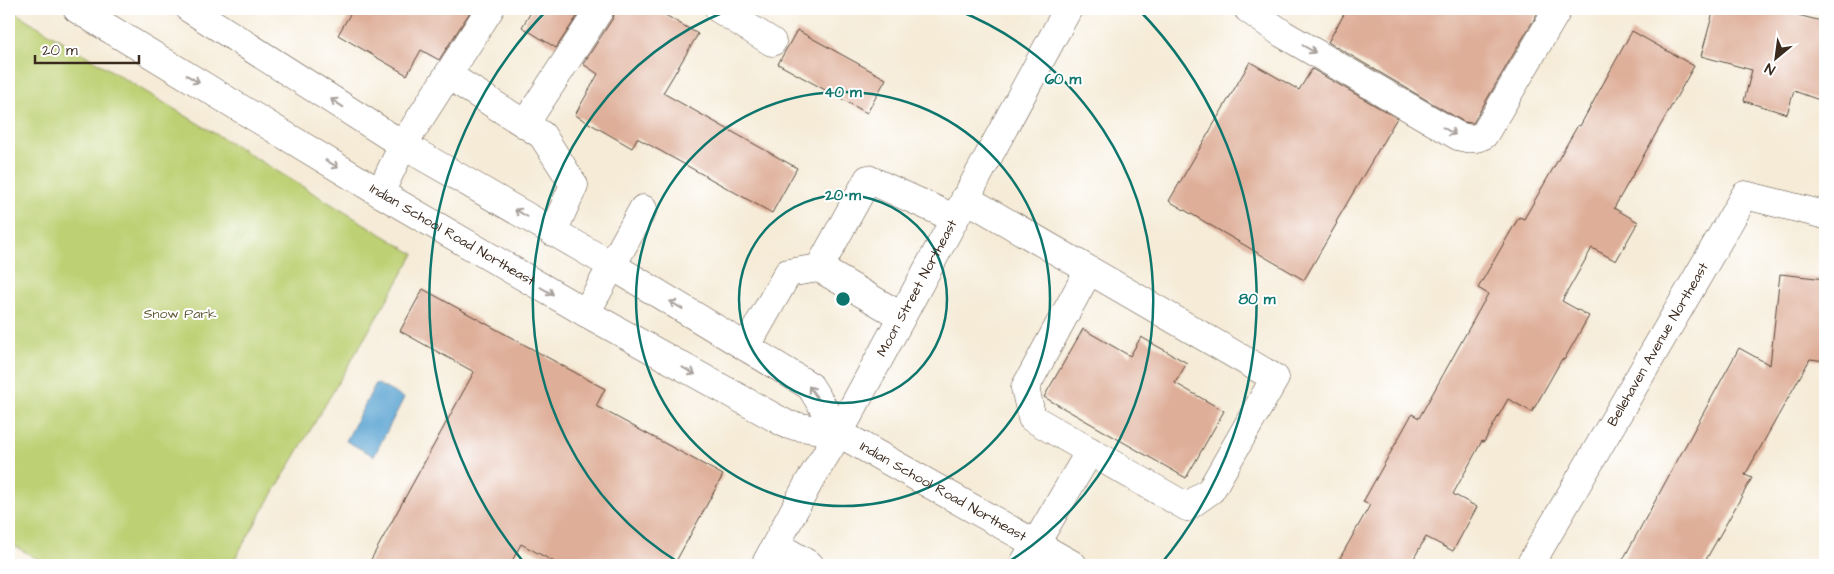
<svg xmlns="http://www.w3.org/2000/svg" width="1834" height="574" font-family="'Architects Daughter',sans-serif">
  <style>
    .green { fill: #bdd073; stroke: #7c7d48 }
    .water { fill: #5ba4d2; stroke: #4b6778 }
    .building { fill: #deae98 }
    .lines { fill: none; stroke-linecap: round; stroke-linejoin: round }
    .minor-casing { stroke: #57473a; stroke-width: 29 }
    .minor { stroke: #fff; stroke-width: 28 }
    .oneway { stroke: #a79f9a }
    .ring { fill: none; stroke: #0f766e; stroke-width: 2.5 }
    .labels { text-anchor: middle; dominant-baseline: central; stroke-width: 4; stroke-linejoin: round; paint-order: stroke }
    .street-label { font-size: 14px; fill: #3b2a1e; stroke: #fff }
    .park-label { font-size: 14px; fill: #625c38; stroke: #fff }
    .centre { fill: #0f766e; stroke: #fff; stroke-width: 2.5 }
    .ring-label { font-size: 15px; text-anchor: middle; font-weight: bold; fill: #0f766e; stroke: #fff; stroke-width: 4; stroke-linejoin: round; paint-order: stroke }
  </style>
  <rect width="100%" height="100%" fill="#fff"/>
  <filter id="ink" filterUnits="userSpaceOnUse"><feTurbulence type="fractalNoise" baseFrequency=".02" numOctaves="2"/><feDisplacementMap in="SourceGraphic" scale="10" xChannelSelector="R" yChannelSelector="G"/><feConvolveMatrix kernelMatrix="1 2 1 2 8 2 1 2 1" color-interpolation-filters="sRGB"/></filter>
  <filter id="wash" filterUnits="userSpaceOnUse"><feTurbulence type="fractalNoise" baseFrequency=".0096" numOctaves="4" result="noise"/><feDisplacementMap in="SourceGraphic" scale="20" xChannelSelector="R" yChannelSelector="G"/><feGaussianBlur stdDeviation="1.12" result="paint"/><feColorMatrix in="noise" values="0 0 0 0 0 0 0 0 0 0 0 0 0 0 0 0 0 1.4 0 .05"/><feComposite in="paint" operator="in"/></filter>
  <g filter="url(#wash)">
    <rect width="100%" height="100%" fill="#f5ebd7"/>
    <polygon class="green" points="9,9 414,254 231,565 48,565 9,543"/>
    <polygon class="water" points="376,383 404,398 374,456 346,441"/>
    <g id="blocks">
      <g class="building">
        <polygon points="353,9 472,9 439,60 421,50 407,75 338,35"/>
        <polygon points="533,9 582,9 556,48 522,27"/>
        <polygon points="615,9 655,9 698,34 663,93 797,168 772,213 637,138 632,148 575,115 598,74 583,64 613,18"/>
        <polygon points="1347,9 1540,9 1473,123 1471,123 1464,122 1328,42"/>
        <polygon points="1714,9 1775,9 1825,22 1825,102 1794,91 1787,114 1744,101 1752,70 1701,56"/>
        <polygon points="797,30 886,79 867,113 778,64"/>
        <polygon points="1632,31 1694,66 1614,208 1638,222 1616,261 1592,248 1562,301 1589,316 1564,360 1562,359 1532,412 1508,399 1484,442 1482,441 1453,494 1477,507 1453,551 1426,537 1410,565 1336,565 1370,505 1363,502 1412,414 1419,418 1488,294 1478,288 1519,217 1524,219 1578,125 1580,126"/>
        <polygon points="1250,62 1299,90 1312,69 1397,118 1336,222 1337,223 1304,280 1169,201"/>
        <polygon points="1780,274 1825,279 1825,361 1810,359 1745,475 1752,478 1703,565 1620,565 1739,348 1770,365"/>
        <polygon points="423,289 605,389 596,406 723,475 674,565 560,565 521,544 510,565 368,565 474,372 400,331"/>
        <polygon points="1083,329 1130,356 1141,337 1187,363 1175,383 1224,411 1186,478 1044,397"/>
      </g>
    </g>
  </g>
  <g filter="url(#ink)">
    <use href="#blocks" fill-opacity="0" stroke="#57473a" stroke-width="1"/>
    <g class="lines">
      <defs>
        <g id="minor">
          <path id="s1" d="M77,9L380,193L586,313L788,425L839,433L1073,565"/>
          <polyline points="190,9 403,145 611,265 810,386 839,433"/>
          <polyline points="719,9 772,42"/>
          <path d="M1248,9L1283,34L1458,136C1468,139 1474,140 1484,135L1558,9"/>
          <polyline points="448,75 542,135 574,185 553,232"/>
          <polyline points="525,124 600,9"/>
          <polyline points="380,193 403,145 490,9"/>
          <polyline points="965,198 1275,378 1211,490 1187,507 1032,418 1025,388 1089,270"/>
          <polyline points="819,268 901,316"/>
          <polyline points="586,313 643,209"/>
          <polyline points="746,347 788,273 819,268 868,179 954,218"/>
          <polyline points="776,545 810,565"/>
          <path id="s2" d="M765,565L809,482L839,433L1068,9"/>
          <polyline points="1023,565 1090,451"/>
          <path id="s3" d="M1530,565L1745,195L1825,215"/>
        </g>
      </defs>
      <use href="#minor" class="minor-casing"/>
      <use href="#minor" class="minor"/>
    </g>
    <defs><path id="oneway-shaft" d="M-6 0H5M1.5-3L5.5 0L1.5 3" fill="none" stroke-width="1.6" stroke-linecap="round" stroke-linejoin="round" transform="scale(1.25)"/></defs>
    <g class="oneway">
      <use href="#oneway-shaft" transform="translate(1309 49) rotate(30)"/>
      <use href="#oneway-shaft" transform="translate(193 79) rotate(31)"/>
      <use href="#oneway-shaft" transform="translate(337 103) rotate(-147)"/>
      <use href="#oneway-shaft" transform="translate(1449 131) rotate(30)"/>
      <use href="#oneway-shaft" transform="translate(332 164) rotate(31)"/>
      <use href="#oneway-shaft" transform="translate(521 213) rotate(-150)"/>
      <use href="#oneway-shaft" transform="translate(547 291) rotate(30)"/>
      <use href="#oneway-shaft" transform="translate(676 305) rotate(-149)"/>
      <use href="#oneway-shaft" transform="translate(689 371) rotate(29)"/>
      <use href="#oneway-shaft" transform="translate(813 392) rotate(-126)"/>
    </g>
  </g>
  <g class="ring">
    <circle cx="843" cy="299" r="104"/>
    <circle cx="843" cy="299" r="207"/>
    <path d="M681 564A311 311 0 0 1 729 10M957 10A311 311 0 0 1 1005 564"/>
    <path d="M526 565A414 414 0 0 1 548 9M1138 9A414 414 0 0 1 1160 565"/>
  </g>
  <g class="labels">
    <g class="street-label">
      <text stroke="none"><textPath href="#s1" startOffset="438">Indian School Road Northeast</textPath></text>
      <text stroke="none"><textPath href="#s2" startOffset="316">Moon Street Northeast</textPath></text>
      <text stroke="none"><textPath href="#s3" startOffset="255">Bellehaven Avenue Northeast</textPath></text>
      <text stroke="none"><textPath href="#s1" startOffset="995">Indian School Road Northeast</textPath></text>
    </g>
    <g class="park-label">
      <text x="180" y="314">Snow Park</text>
    </g>
  </g>
  <circle cx="843" cy="299" r="8" class="centre"/>
  <g class="ring-label">
    <text x="1063" y="84">60 m</text>
    <text x="843" y="97">40 m</text>
    <text x="843" y="200">20 m</text>
    <text x="1257" y="304">80 m</text>
  </g>
  <rect width="1834" height="574" fill="none" stroke="#fff" stroke-width="30"/>
  <g transform="translate(1776 58) rotate(209)" stroke="#ffffff" stroke-width="4" paint-order="stroke">
  <path d="M0-4L9 19L0 12L-9 19Z" fill="#3b2a1e"/>
  <text y="-8" font-size="14" font-weight="bold" text-anchor="middle" fill="#3b2a1e">N</text>
  </g>
  <path d="M35 55v8h104v-8" fill="none" stroke="#3b2a1e" stroke-width="2.5"/>
  <text x="42" y="55" font-size="15" fill="#3b2a1e" stroke="#ffffff" stroke-width="4" paint-order="stroke">20 m</text>
</svg>
